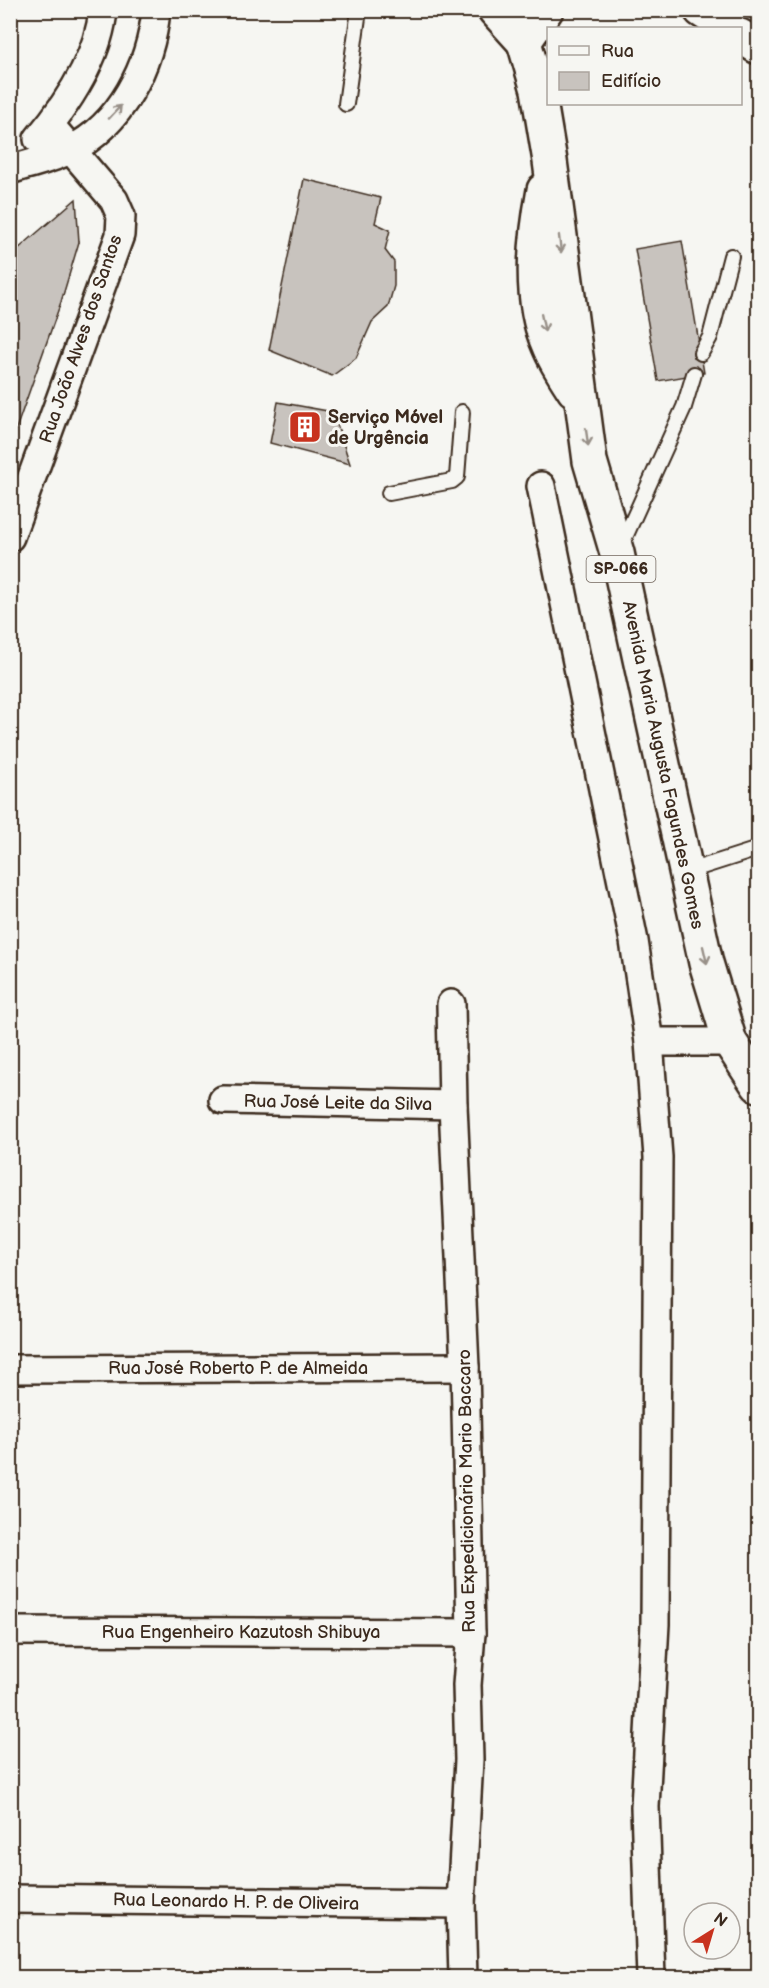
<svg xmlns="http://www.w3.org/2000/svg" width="769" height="1988" font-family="'Balsamiq Sans',sans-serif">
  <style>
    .building { fill: #c8c3be; stroke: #3b2a1e; stroke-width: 1.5 }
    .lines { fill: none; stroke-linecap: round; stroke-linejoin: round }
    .lane-casing { stroke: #3b2a1e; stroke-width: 18 }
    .street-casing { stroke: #3b2a1e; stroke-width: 32 }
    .secondary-casing { stroke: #3b2a1e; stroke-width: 38 }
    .primary-casing { stroke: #3b2a1e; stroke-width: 38 }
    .lane { stroke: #f6f6f2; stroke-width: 14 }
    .street { stroke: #f6f6f2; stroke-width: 27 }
    .secondary { stroke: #f6f6f2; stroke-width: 33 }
    .primary { stroke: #f6f6f2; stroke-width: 33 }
    .oneway { stroke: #989088 }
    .labels { text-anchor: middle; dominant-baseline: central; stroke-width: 6; stroke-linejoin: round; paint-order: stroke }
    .shield { fill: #f6f6f2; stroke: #73675e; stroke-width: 1.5 }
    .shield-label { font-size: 16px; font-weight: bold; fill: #3b2a1e }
    .street-label { font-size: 18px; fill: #3b2a1e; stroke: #f6f6f2 }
    .poi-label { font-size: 18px; font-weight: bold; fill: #3b2a1e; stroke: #f6f6f2; text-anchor: start }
  </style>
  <rect width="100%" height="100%" fill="#f6f6f2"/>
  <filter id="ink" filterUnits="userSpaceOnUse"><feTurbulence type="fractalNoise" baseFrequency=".0167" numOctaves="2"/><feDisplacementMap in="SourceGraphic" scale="12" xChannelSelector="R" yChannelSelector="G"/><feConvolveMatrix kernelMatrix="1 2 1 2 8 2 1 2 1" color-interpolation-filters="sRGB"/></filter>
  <g filter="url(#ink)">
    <g class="building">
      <polygon points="304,179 381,198 375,223 390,230 385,250 394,262 394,286 388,307 372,322 356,358 332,376 269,350"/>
      <polygon points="76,199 79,242 61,302 10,446 10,256"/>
      <polygon points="682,241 704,373 658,381 635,249"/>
      <polygon points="278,402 333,412 350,464 270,443"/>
    </g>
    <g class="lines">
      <defs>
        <g id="lane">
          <polyline points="346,104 359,10"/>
          <polyline points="701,353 710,337 731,256"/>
          <polyline points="389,493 452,481 457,477 462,412"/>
          <polyline points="621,546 684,407 694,374"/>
          <polyline points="686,872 758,849"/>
        </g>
        <g id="street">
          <path d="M38,139C68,103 99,57 103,10"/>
          <path d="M13,169C31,163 52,159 70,150C121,125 151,65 156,10"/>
          <polyline points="541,486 634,941 649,1042 658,1157 655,1624 645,1807 651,1978"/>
          <polyline points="10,537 120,235 121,216 114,200 50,125"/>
          <polyline points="451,1004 453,1105 465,1367 471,1633 467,1685 469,1760 461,1904 463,1978"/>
          <polyline points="649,1042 730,1042"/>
          <polyline points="223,1100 453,1105"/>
          <polyline points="10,1369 465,1367"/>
          <polyline points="10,1631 471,1633"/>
          <polyline points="10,1899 461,1904"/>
        </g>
        <polyline id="secondary" points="495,10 524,42"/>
        <g id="primary">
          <polyline points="518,10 524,42 538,90 550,161 590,461 617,553 706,963 730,1042 758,1085"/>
          <polyline points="701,10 729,28"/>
          <polyline points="740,36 758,47"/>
          <polyline points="524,42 546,10"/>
          <path d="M544,190C535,238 528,299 549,346C555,361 565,376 574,390"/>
        </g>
      </defs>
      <use href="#lane" class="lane-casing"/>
      <use href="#street" class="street-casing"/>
      <use href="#secondary" class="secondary-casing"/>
      <use href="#primary" class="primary-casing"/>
      <use href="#lane" class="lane"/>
      <use href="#street" class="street"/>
      <use href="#secondary" class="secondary"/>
      <use href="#primary" class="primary"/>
    </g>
    <defs><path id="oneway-shaft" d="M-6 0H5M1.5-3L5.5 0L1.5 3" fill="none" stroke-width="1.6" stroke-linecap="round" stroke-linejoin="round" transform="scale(1.5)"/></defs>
    <g class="oneway">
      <use href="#oneway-shaft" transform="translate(115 112) rotate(-47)"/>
      <use href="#oneway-shaft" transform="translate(560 244) rotate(83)"/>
      <use href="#oneway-shaft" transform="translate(543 323) rotate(78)"/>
      <use href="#oneway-shaft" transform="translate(587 437) rotate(82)"/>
      <use href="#oneway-shaft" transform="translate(705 955) rotate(77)"/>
    </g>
  </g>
  <defs>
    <symbol id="building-square" viewBox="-11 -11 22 22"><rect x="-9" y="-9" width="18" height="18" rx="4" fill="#c8321e" stroke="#f6f6f2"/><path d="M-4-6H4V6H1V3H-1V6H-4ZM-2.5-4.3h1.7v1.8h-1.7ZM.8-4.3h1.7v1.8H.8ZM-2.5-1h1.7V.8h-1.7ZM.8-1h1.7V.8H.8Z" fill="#fff"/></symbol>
  </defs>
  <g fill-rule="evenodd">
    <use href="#building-square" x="286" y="408" width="38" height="38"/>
  </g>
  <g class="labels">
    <rect class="shield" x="586.5" y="556" width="69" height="26" rx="4.5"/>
    <g class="shield-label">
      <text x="621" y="569">SP-066</text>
    </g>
    <g class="street-label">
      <text transform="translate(81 339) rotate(-71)">Rua João Alves dos Santos</text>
      <text transform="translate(663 765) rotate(78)">Avenida Maria Augusta Fagundes Gomes</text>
      <text transform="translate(338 1103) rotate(1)">Rua José Leite da Silva</text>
      <text x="238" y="1368">Rua José Roberto P. de Almeida</text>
      <text transform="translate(467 1491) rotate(-91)">Rua Expedicionário Mario Baccaro</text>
      <text x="241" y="1632">Rua Engenheiro Kazutosh Shibuya</text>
      <text transform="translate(236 1902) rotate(1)">Rua Leonardo H. P. de Oliveira</text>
    </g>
    <g class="poi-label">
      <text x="328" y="417">Serviço Móvel<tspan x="328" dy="21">de Urgência</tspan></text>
    </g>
  </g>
  <rect width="769" height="1988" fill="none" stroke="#f6f6f2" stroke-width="36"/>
  <rect x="18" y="18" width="733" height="1952" fill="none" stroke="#3b2a1e" stroke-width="2" filter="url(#ink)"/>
  <rect x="547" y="27" width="195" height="78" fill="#f6f6f2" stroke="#aba49d" stroke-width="1.5"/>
  <rect x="559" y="46" width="30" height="9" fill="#f6f6f2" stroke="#aba49d" stroke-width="1.5"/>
  <text x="601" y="57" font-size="18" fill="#3b2a1e">Rua</text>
  <rect x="559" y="72" width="30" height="18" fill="#c8c3be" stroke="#aba49d" stroke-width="1.5"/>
  <text x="601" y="87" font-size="18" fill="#3b2a1e">Edifício</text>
  <g transform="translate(712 1931) rotate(37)"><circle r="28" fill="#f6f6f2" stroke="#aba49d" stroke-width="1.5"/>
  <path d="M0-4.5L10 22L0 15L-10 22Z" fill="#c8321e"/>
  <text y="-9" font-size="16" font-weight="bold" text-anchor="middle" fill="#3b2a1e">N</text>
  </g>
</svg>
